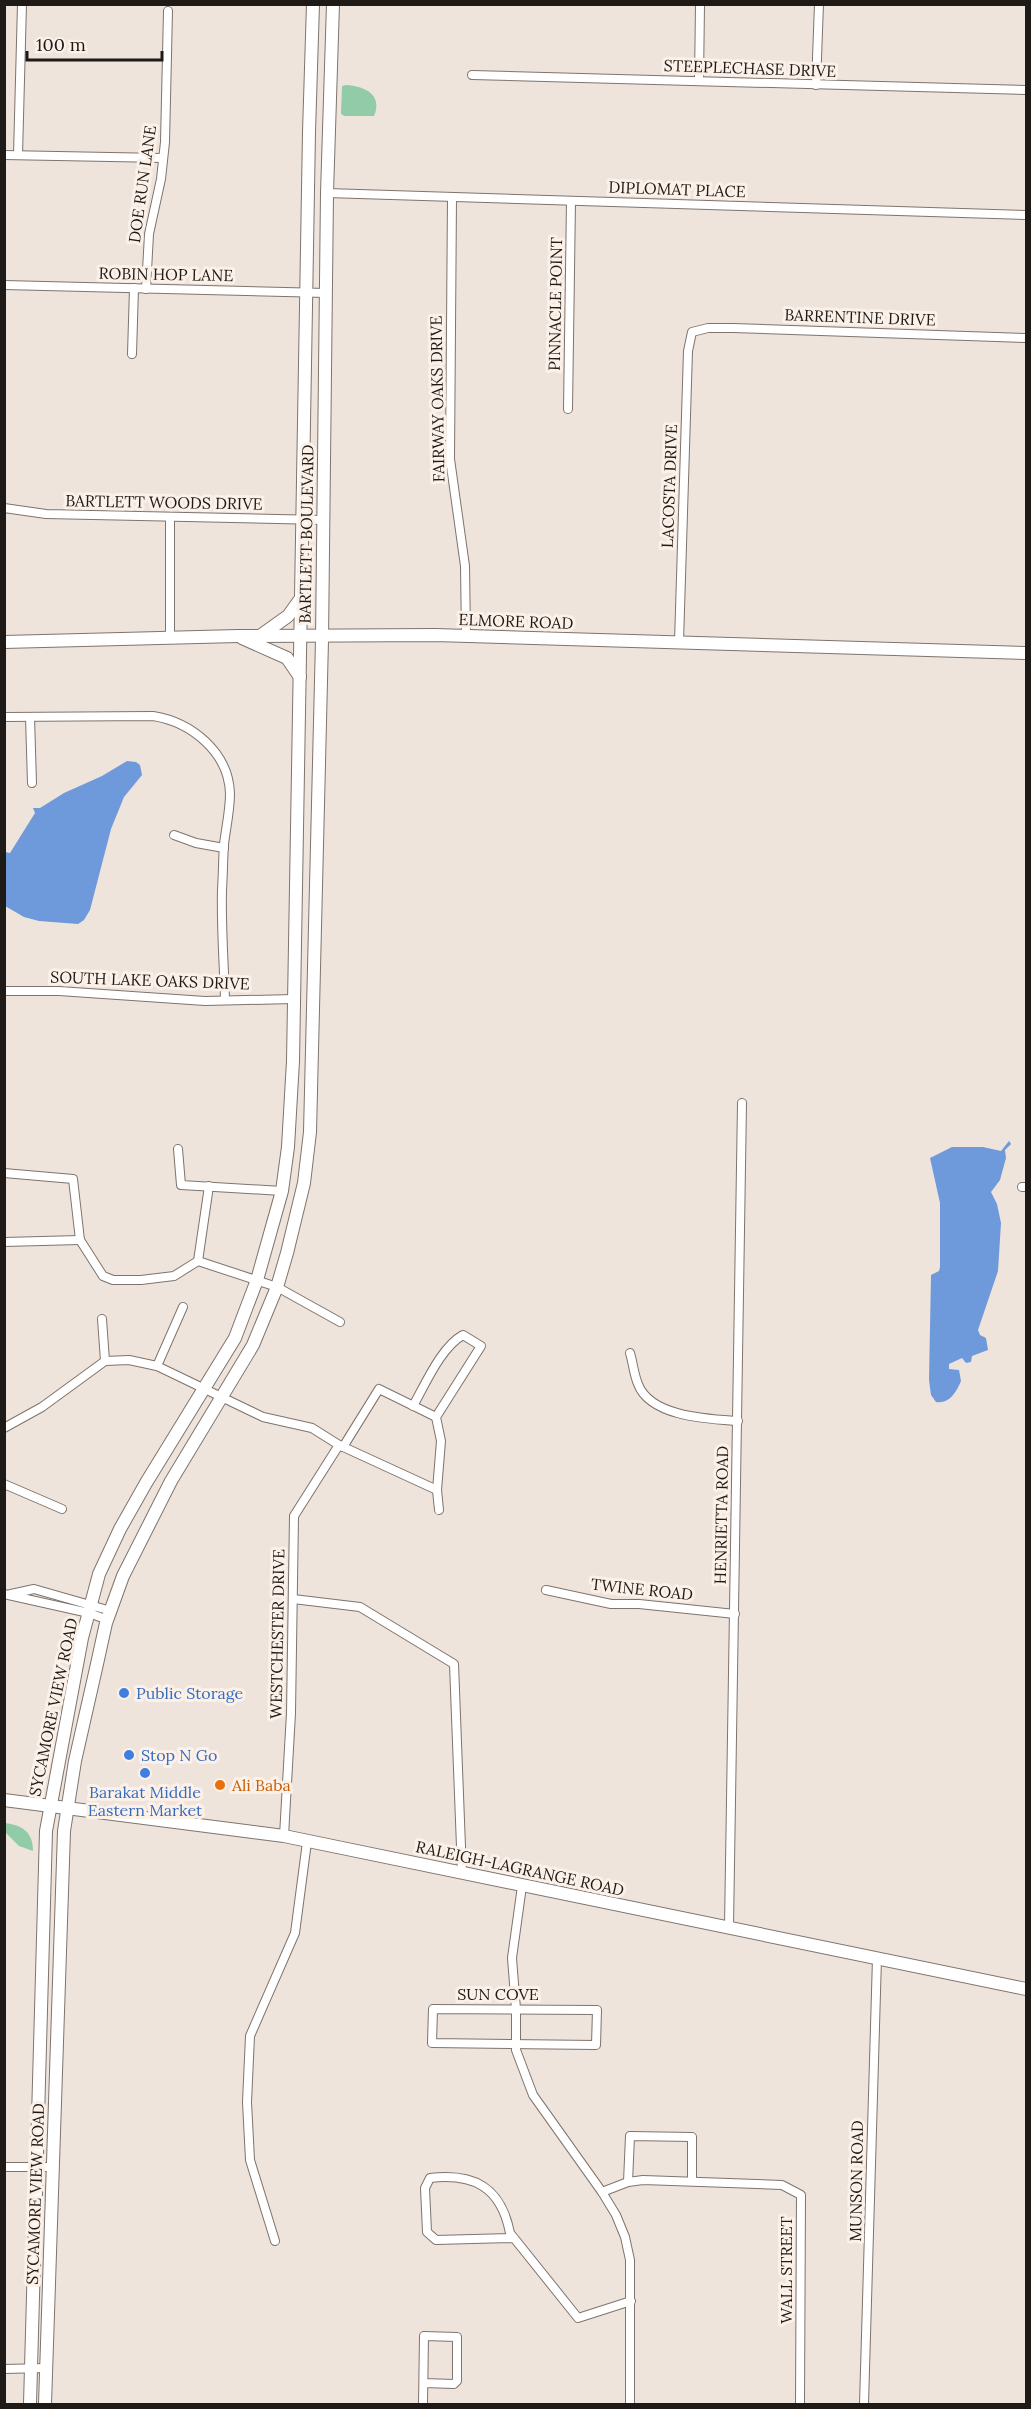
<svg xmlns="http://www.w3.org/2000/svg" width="1031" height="2409" font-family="Lora,serif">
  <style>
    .green { fill: #92cba7 }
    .water { fill: #6e99db }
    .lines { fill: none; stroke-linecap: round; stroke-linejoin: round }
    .street-casing { stroke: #7e746d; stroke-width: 10 }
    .secondary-casing { stroke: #7e746d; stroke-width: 14 }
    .street { stroke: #fff; stroke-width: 8 }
    .secondary { stroke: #fff; stroke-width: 12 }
    .shop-dot { fill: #3f7fe0; stroke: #fcf1e9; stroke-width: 2 }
    .food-dot { fill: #e8710a; stroke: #fcf1e9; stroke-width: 2 }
    .labels { text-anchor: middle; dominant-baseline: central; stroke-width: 6; stroke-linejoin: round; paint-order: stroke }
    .street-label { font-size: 16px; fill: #1e1a17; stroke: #fcf1e9 }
    .shop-label { font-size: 16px; fill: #366cbe; stroke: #fcf1e9; text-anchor: start }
    .food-label { font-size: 16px; fill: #c56008; stroke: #fcf1e9; text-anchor: start }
  </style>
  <rect width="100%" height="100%" fill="#efe4dc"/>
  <g class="green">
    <path d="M346,85C365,86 383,95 374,116H345L341,114L342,86Z"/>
    <path d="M5,1823C22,1825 33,1832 33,1851L19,1846L5,1832Z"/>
  </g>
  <g class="water">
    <polygon points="127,761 136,762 140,765 142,775 124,797 111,829 90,910 84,920 78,924 39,921 24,917 5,906 5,852 10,853 35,813 33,808 40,808 64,793 102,776"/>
    <path d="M1009,1141L1011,1144L1005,1150L1006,1158L1000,1180L991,1192L997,1204L1001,1223L998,1271L978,1330L980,1335L986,1338L988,1350L972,1356L971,1362L966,1363L962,1358L949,1364V1369L959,1370L961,1381C956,1393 949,1404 936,1402L931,1395L929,1380L931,1275L939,1271L940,1267V1203L930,1158L952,1147H983L1001,1151Z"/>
  </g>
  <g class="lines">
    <defs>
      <g id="street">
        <polyline points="472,75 1026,90"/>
        <polyline points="699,81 700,4"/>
        <polyline points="816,85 819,4"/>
        <polyline points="4,155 163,158"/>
        <polyline points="18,155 22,4"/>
        <polyline points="327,193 1026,215"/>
        <polyline points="452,197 450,459 465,566 466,636"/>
        <polyline points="4,285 326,293"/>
        <polyline points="146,289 149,234 161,179 165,142 168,11"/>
        <polyline points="132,354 134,288"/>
        <polyline points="568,409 571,201"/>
        <polyline points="4,508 46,514 323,520"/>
        <polyline points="170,639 170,517"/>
        <polyline points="679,642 688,351 692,332 708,328 733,328 1026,338"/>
        <path d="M4,717L153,716C191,722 229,752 230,794C230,810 226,828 224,844C223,859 223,875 222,890C221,927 224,963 225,1000"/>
        <polyline points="30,717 32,783"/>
        <polyline points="174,835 196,843 224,848"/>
        <polyline points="4,991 59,991 205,1001 293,999"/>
        <polyline points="178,1149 181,1185 282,1191"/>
        <polyline points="4,1173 73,1179 80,1240 103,1276 113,1280 141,1280 174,1276 198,1261 277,1287 340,1322"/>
        <polyline points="1022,1187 1026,1187"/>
        <polyline points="4,1242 80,1240"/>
        <polyline points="198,1261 209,1186"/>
        <polyline points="102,1319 105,1361"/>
        <path d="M630,1353C633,1363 634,1375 638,1384C650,1417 709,1419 738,1421"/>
        <polyline points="157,1366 183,1307"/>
        <path d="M413,1406C425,1385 441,1347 463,1335L481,1346L436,1417L441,1441L437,1490L439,1510"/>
        <polyline points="4,1428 42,1407 105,1361 129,1360 157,1366 263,1417 312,1428 339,1445 437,1490"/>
        <polyline points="343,1447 379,1389 436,1417"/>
        <polyline points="4,1484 62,1509"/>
        <polyline points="546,1590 611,1604 639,1604 735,1614"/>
        <polyline points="4,1594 89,1613 108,1620"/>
        <polyline points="11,1594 34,1589 111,1611"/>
        <polyline points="293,1599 360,1607 454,1664 462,1873"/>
        <polyline points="284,1836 291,1713 294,1516 339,1445"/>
        <polyline points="522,1886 512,1958 516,2009 516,2050 533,2095 602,2192 616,2215 625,2237 630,2260 630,2404"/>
        <polyline points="729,1927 742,1103"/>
        <polygon points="433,2009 597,2010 596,2045 432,2043"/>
        <polyline points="4,2167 53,2167"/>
        <polyline points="628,2182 630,2136 692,2137 692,2181"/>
        <polyline points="602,2192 628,2182 643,2180 782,2185 801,2195 800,2404"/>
        <path d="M514,2238L436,2240L427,2232L425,2188L430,2178C474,2173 501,2187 510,2233L578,2318L631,2301"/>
        <polyline points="275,2241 250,2160 247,2102 250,2036 295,1933 307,1842"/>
        <polyline points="4,2369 46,2368"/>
        <polyline points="423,2404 424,2336 457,2337 457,2381 454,2384 424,2383"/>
        <polyline points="864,2404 877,1958"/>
      </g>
      <g id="secondary">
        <polyline points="260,636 288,616 301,598"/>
        <polyline points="242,638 287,658 300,677"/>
        <polyline points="4,642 238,636 435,635 1026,653"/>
        <polyline points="4,1800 284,1836 1026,1989"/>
        <polyline points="30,2404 46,1831 82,1638 99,1574 120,1529 146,1483 235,1338 257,1280 282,1191 288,1147 293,1061 309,132 313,4"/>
        <polyline points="45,2404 64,1831 75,1761 97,1664 106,1623 123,1576 171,1481 253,1345 277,1287 287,1253 304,1183 310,1132 322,640 327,193 333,4"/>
      </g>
    </defs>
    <use href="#street" class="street-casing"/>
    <use href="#secondary" class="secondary-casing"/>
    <use href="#street" class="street"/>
    <use href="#secondary" class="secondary"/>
  </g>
  <g class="shop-dot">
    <circle cx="124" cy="1693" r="6"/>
    <circle cx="129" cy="1755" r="6"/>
    <circle cx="145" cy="1773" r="6"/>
  </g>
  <circle class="food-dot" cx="220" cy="1785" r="6"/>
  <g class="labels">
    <g class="street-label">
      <text transform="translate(750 68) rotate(2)">STEEPLECHASE DRIVE</text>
      <text transform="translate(142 184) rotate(-82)">DOE RUN LANE</text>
      <text transform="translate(677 189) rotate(2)">DIPLOMAT PLACE</text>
      <text transform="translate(166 274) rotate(1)">ROBIN HOP LANE</text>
      <text transform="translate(555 304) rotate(-89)">PINNACLE POINT</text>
      <text transform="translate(860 317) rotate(2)">BARRENTINE DRIVE</text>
      <text transform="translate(437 399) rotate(-91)">FAIRWAY OAKS DRIVE</text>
      <text transform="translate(669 486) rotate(-88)">LACOSTA DRIVE</text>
      <text transform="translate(164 502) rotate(1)">BARTLETT WOODS DRIVE</text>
      <text transform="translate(306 534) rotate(-89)">BARTLETT BOULEVARD</text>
      <text transform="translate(516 621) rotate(2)">ELMORE ROAD</text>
      <text transform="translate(150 980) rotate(2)">SOUTH LAKE OAKS DRIVE</text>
      <text transform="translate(721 1515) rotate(-89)">HENRIETTA ROAD</text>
      <text transform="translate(642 1589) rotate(6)">TWINE ROAD</text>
      <text transform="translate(277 1634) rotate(-89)">WESTCHESTER DRIVE</text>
      <text transform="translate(53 1707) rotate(-78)">SYCAMORE VIEW ROAD</text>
      <text transform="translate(520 1868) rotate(12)">RALEIGH-LAGRANGE ROAD</text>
      <text x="498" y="1994">SUN COVE</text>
      <text transform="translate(856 2181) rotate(-89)">MUNSON ROAD</text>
      <text transform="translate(35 2194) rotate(-88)">SYCAMORE VIEW ROAD</text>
      <text transform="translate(786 2270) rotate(-90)">WALL STREET</text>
    </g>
    <g class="shop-label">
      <text x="136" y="1693">Public Storage</text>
      <text x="141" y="1755">Stop N Go</text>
      <text x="145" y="1792" text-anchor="middle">Barakat Middle<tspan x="145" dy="18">Eastern Market</tspan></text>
    </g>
    <g class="food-label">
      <text x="232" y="1785">Ali Baba</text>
    </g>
  </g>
  <rect width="1031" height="2409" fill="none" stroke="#1e1a17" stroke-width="12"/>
  <path d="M27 51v9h135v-9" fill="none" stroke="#1e1a17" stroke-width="3"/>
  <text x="36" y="51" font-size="18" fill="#1e1a17" stroke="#fcf1e9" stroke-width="4.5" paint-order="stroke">100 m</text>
</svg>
